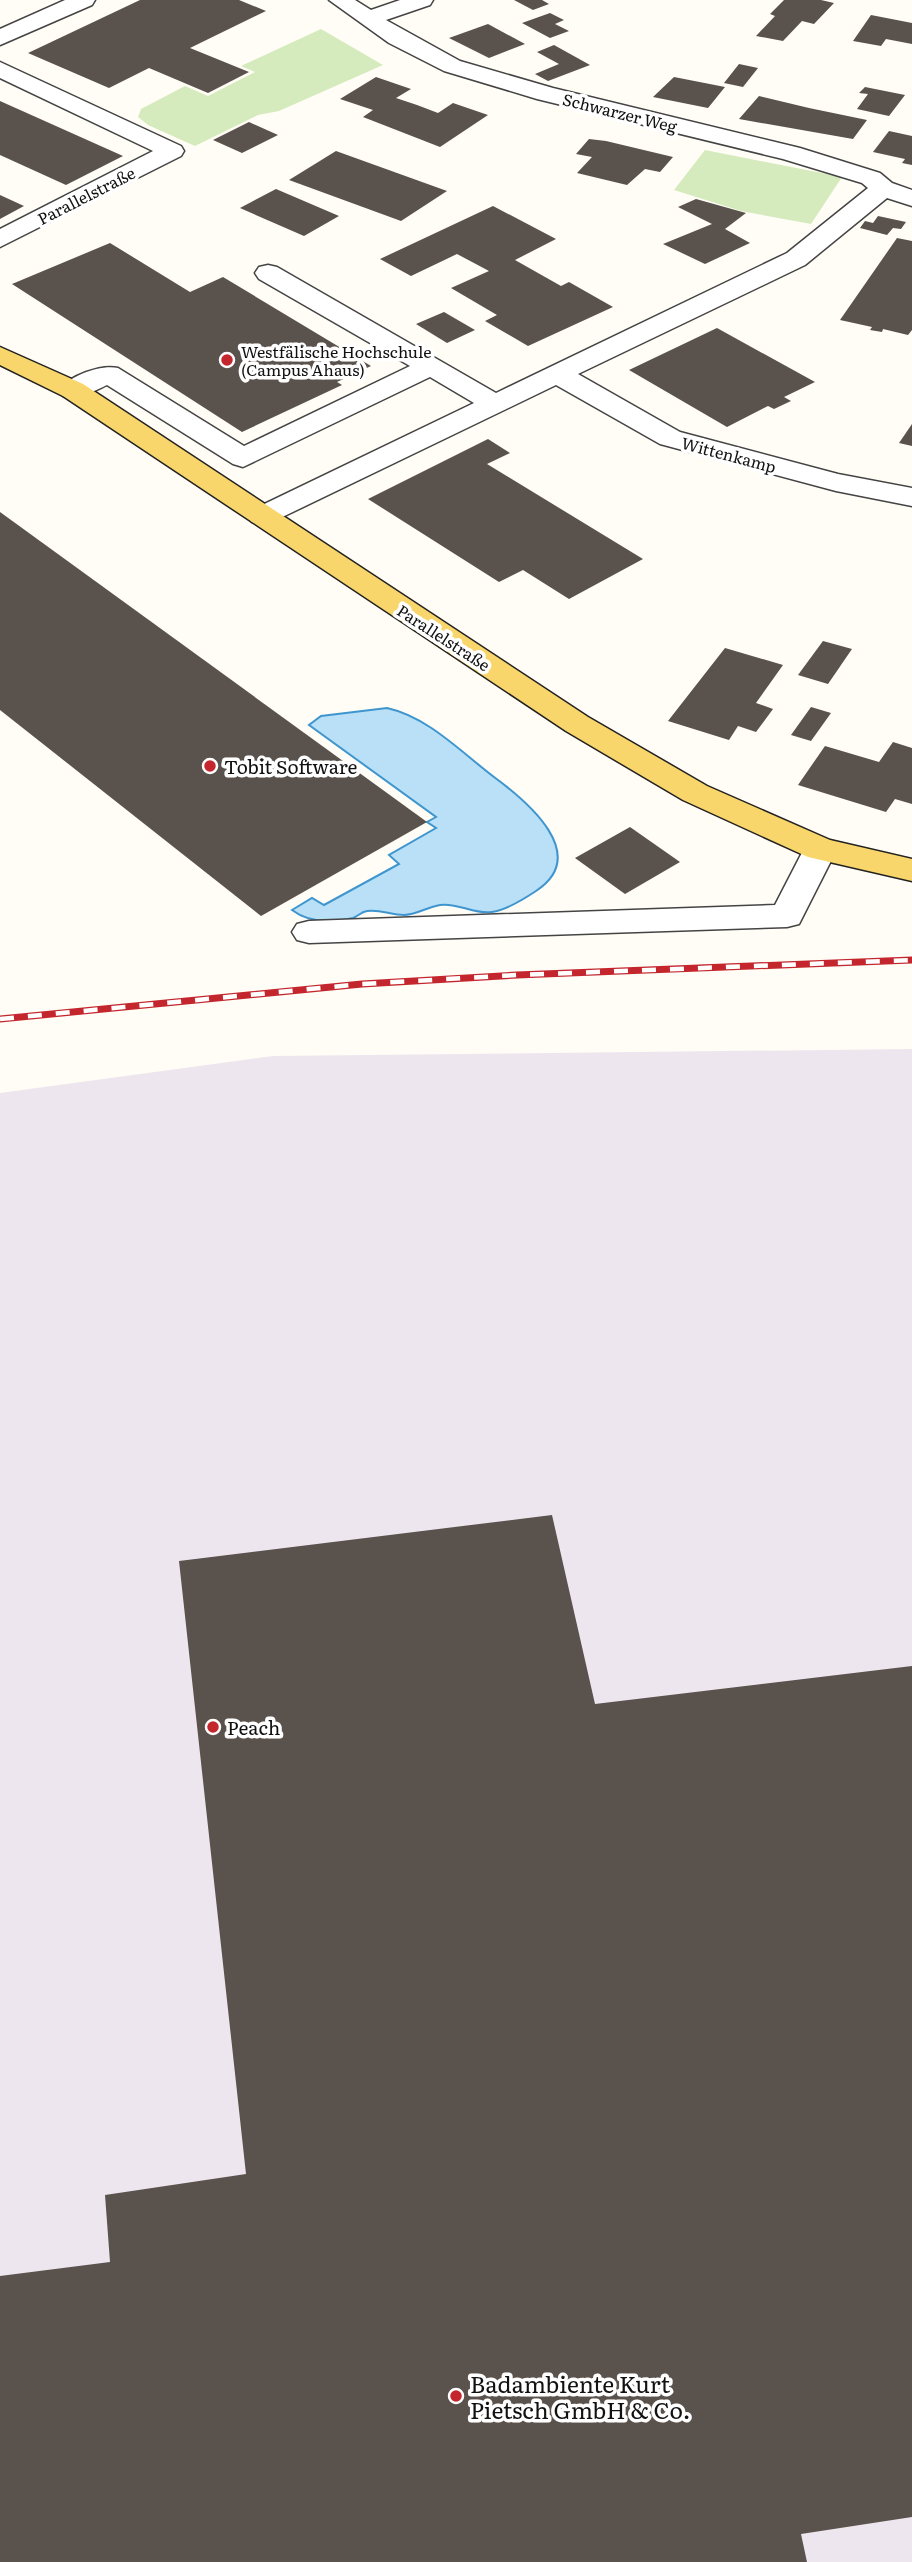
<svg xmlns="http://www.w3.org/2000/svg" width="912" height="2562" font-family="Literata,serif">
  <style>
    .industrial { fill: #eee6ef }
    .green { fill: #d5ebbd }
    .water { fill: #b9e0f7; stroke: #3f96cf; stroke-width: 2 }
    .building { fill: #5a524d }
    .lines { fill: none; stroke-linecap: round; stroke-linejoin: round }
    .minor-casing { stroke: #444; stroke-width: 3 }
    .major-casing { stroke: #222; stroke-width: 3 }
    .minor { fill: #fff; fill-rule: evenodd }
    .major { fill: #f9d66b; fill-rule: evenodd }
    .rail-casing { stroke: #c4262e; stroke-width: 7 }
    .rail { stroke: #fff; stroke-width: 4.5; stroke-dasharray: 14; stroke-linecap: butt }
    .poi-dot { fill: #c4262e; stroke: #fff; stroke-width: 2.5 }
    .labels { text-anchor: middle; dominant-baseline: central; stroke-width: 7; stroke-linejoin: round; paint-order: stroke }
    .far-street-label { font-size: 16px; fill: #111; stroke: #fff }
    .far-poi-label { font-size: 16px; fill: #111; stroke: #fff; text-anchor: start }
    .poi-label { font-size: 19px; fill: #111; stroke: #fff; text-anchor: start }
    .near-poi-label { font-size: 23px; fill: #111; stroke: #fff; text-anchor: start }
  </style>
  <rect width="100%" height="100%" fill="#fffdf5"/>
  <polygon class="industrial" points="912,1049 912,2562 0,2562 0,1093 273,1056"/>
  <g class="green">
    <polygon points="321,29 383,65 279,111 258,115 195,146 148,125 138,117 141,109 185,86 208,96 255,72 241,66"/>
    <polygon points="705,150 842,177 811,224 741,211 674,190"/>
  </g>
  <path class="water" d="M387,708C428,717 461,752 494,777C528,802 591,855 536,891C524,899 506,910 492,912C475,915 457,902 440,905C427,907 416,915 404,915C391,915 380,909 367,911C361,912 358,916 353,918C331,923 309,923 292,910L312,898L324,905L399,864L389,855L436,828L427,822L436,817L309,725L321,716Z"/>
  <g class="building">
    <polygon points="140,0 239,0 266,11 190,48 249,72 208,93 149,68 109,88 28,53"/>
    <polygon points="514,0 542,0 549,4 533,10"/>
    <polygon points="784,0 821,0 834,3 814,24 802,21 783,41 756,36 775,16 770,14"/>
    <polygon points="550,13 564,20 555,24 569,31 550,38 522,23"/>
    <polygon points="871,15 912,23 912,44 886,39 881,46 853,41"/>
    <polygon points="488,24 525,44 489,58 449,38"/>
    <polygon points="554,45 590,65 548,81 535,74 559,64 537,52"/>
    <polygon points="739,64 758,68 743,87 724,83"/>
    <polygon points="376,77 411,89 396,98 417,105 438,113 453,103 488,115 440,147 363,117 373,110 340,99"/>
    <polygon points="674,77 725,87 708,108 653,97"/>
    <polygon points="865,87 905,95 889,116 857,109 868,94 859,93"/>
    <polygon points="759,96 809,108 867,120 853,139 739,119"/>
    <polygon points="0,101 123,156 66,185 0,155"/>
    <polygon points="249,122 278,135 242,153 213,140"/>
    <polygon points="889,131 912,136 912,165 902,163 905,159 873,152"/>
    <polygon points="589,139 606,141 673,157 660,172 645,169 627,185 577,173 592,157 576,154"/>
    <polygon points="336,151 447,191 401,221 289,180"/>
    <polygon points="276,189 339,216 304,236 240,208"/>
    <polygon points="0,195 24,206 0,219"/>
    <polygon points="696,199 746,213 725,229 750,243 705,264 663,244 712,224 678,207"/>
    <polygon points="493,206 556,239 515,260 561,286 569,282 613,307 528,346 485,321 497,315 451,288 489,271 457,254 411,276 380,259"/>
    <polygon points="878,216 906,222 901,229 893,228 887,235 860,228 865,221 873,223"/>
    <polygon points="897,238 912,241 912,330 908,335 883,329 882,332 870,330 872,327 840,320"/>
    <polygon points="110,243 190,292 223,277 371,366 337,382 342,385 242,432 12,284"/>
    <polygon points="444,312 475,330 447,343 416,324"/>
    <polygon points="717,328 815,382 784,397 791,401 774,409 768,406 727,427 629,370"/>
    <polygon points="912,424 912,446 899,443"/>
    <polygon points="488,439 510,453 487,464 643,559 569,599 523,570 499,582 368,499"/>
    <polygon points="0,512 427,822 261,916 0,710"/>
    <polygon points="823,641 852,649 828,684 798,675"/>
    <polygon points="725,648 783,665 756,703 773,709 756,732 738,726 729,740 668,721"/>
    <polygon points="811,707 831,713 811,741 791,735"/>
    <polygon points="893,742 912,748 912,804 895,799 886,812 798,785 825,746 879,762"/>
    <polygon points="630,827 680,862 625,894 575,858"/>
    <polygon points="552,1515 595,1704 912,1666 912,2517 801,2534 807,2562 0,2562 0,2276 110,2262 105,2195 246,2174 179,1561"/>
  </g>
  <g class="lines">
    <defs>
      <g id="minor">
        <polygon points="65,0 95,0 92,5 0,45 0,29"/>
        <path d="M329,0H355L371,10L400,0H433L430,5L386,20L460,61L553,88L800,148L880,173L892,183L912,190V206L887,198L805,265L578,374L680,432L838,474L912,488V506L836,491L660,444L556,385L272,522L262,525L252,522L247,516L252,510L474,403L430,377L243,467L233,464L107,385C92,392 79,400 63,396L59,390C69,376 101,364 118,368L244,446L410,366L259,279L255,273L259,267L268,265L277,267L496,393L787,253L868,188L862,183L783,159L537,99L444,71L389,43Z"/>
        <polygon points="0,62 181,146 184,151 181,156 0,247 0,229 153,151 0,78"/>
        <polygon points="820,838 832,841 837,849 799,924 787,927 309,943 297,940 292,932 297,924 309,921 775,905 808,841"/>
      </g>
      <polygon id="major" points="0,347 83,384 588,717 707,786 830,840 912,859 912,881 808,857 683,800 566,731 63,396 0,365"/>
    </defs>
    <use href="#minor" class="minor-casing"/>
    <use href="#major" class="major-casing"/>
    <use href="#minor" class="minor"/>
    <use href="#major" class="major"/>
    <defs>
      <polyline id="rail" points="0,1019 362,984 517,975 912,960"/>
    </defs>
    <use href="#rail" class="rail-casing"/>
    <use href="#rail" class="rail"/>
  </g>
  <g class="poi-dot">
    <circle cx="227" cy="360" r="7"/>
    <circle cx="210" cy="766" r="7"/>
    <circle cx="213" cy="1727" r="7"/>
    <circle cx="456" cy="2396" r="7"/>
  </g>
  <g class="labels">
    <g class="far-street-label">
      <text transform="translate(620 112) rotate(14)">Schwarzer Weg</text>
      <text transform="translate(86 195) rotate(-27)">Parallelstraße</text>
      <text transform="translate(729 454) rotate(15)">Wittenkamp</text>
      <text transform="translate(444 637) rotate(33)">Parallelstraße</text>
    </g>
    <g class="far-poi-label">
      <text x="241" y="351">Westfälische Hochschule<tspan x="241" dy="18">(Campus Ahaus)</tspan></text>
    </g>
    <g class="poi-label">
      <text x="224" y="766">Tobit Software</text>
      <text x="227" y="1727">Peach</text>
    </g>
    <g class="near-poi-label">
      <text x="470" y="2383">Badambiente Kurt<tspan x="470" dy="26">Pietsch GmbH &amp; Co.</tspan></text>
    </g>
  </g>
</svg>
